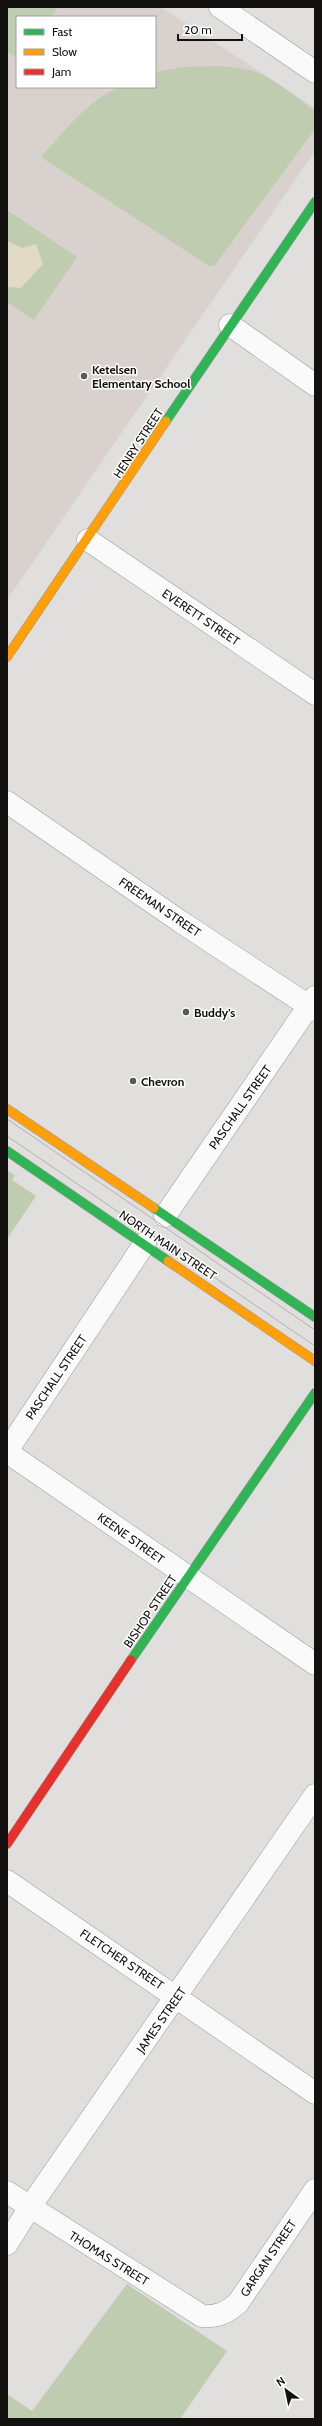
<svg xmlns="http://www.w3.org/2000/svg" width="322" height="2426" font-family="Cabin,sans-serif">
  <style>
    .built { fill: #d8d1cd; fill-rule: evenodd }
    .green { fill: #bfccb0 }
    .sand { fill: #e0dac6 }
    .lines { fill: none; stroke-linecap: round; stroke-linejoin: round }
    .street-casing { stroke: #9d9c9b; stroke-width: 23 }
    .fast-casing { stroke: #9d9c9b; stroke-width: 10 }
    .slow-casing { stroke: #9d9c9b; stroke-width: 10 }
    .jam-casing { stroke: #9d9c9b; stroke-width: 10 }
    .street { stroke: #fafafa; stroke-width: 22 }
    .fast { stroke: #30b455; stroke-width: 9 }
    .slow { stroke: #ff9f0a; stroke-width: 9 }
    .jam { stroke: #e5322d; stroke-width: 9 }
    .tram { stroke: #b2b2b1; stroke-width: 1 }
    .poi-dot { fill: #5a5958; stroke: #fff; stroke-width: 1.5 }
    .labels { text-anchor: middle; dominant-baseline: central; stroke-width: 3; stroke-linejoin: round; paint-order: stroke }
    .poi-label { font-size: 12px; font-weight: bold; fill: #121110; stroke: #fff; text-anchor: start }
    .street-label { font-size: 12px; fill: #121110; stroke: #fff }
  </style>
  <rect width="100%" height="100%" fill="#e1dfde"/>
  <path class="built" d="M7,7H161L315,108V151L7,600ZM17,17H155V87H17Z"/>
  <g class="green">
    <polygon points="7,7 58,7 51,17 17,17 17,58 7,51"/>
    <path d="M183,67C206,66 231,65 253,71C275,78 296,98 315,111V129L215,265L209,266L41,157C60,136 91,97 118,88C128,84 144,87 155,87V72Z"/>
    <polygon points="7,210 77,257 34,320 7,302"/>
    <polygon points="7,1170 15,1175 12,1180 36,1196 7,1239"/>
    <polygon points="127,2284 227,2351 180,2419 7,2419 7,2394 32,2411"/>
  </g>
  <polygon class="sand" points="7,241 22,248 36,244 43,264 21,288 7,287"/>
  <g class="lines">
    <defs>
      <g id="street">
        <polyline points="220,7 315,72"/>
        <polyline points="230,325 315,385"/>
        <polyline points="88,540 315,694"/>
        <polyline points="7,802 181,922 315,1010"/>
        <polyline points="165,1216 315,997"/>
        <polyline points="7,1451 145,1243"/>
        <polyline points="7,1452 315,1664"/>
        <polyline points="7,1881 315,2093"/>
        <path d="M7,2192L202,2316C217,2317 227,2313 238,2303L315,2190"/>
        <polyline points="7,2244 30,2207 315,1795"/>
      </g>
      <g id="fast">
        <polyline points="166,421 315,202"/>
        <polyline points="7,1151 168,1261"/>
        <polyline points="154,1208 315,1317"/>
        <polyline points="131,1660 315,1393"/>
      </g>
      <g id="slow">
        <polyline points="7,657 166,421"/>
        <polyline points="7,1109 154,1208"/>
        <polyline points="168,1261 315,1361"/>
      </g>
      <polyline id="jam" points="7,1844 131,1660"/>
    </defs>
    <use href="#street" class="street-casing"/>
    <use href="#fast" class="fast-casing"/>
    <use href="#slow" class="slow-casing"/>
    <use href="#jam" class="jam-casing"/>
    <use href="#street" class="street"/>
    <use href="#fast" class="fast"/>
    <use href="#slow" class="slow"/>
    <use href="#jam" class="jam"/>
    <g class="tram">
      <polyline points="7,1119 315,1330"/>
      <polyline points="7,1136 315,1346"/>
    </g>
  </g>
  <g class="poi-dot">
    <circle cx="84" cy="376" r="4"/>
    <circle cx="186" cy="1012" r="4"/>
    <circle cx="133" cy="1081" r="4"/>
  </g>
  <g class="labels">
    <g class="poi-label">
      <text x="92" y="369">Ketelsen<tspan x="92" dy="14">Elementary School</tspan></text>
      <text x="194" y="1012">Buddy's</text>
      <text x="141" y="1081">Chevron</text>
    </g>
    <g class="street-label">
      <text transform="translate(138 443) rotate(-57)">HENRY STREET</text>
      <text transform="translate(201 617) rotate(34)">EVERETT STREET</text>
      <text transform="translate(160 907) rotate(34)">FREEMAN STREET</text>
      <text transform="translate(240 1107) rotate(-55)">PASCHALL STREET</text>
      <text transform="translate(168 1245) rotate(34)">NORTH MAIN STREET</text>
      <text transform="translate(56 1377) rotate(-56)">PASCHALL STREET</text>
      <text transform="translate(131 1538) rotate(35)">KEENE STREET</text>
      <text transform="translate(150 1611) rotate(-56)">BISHOP STREET</text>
      <text transform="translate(122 1959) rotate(34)">FLETCHER STREET</text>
      <text transform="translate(161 2020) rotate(-55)">JAMES STREET</text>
      <text transform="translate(109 2258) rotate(32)">THOMAS STREET</text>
      <text transform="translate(268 2258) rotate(-56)">GARGAN STREET</text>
    </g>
  </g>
  <rect width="322" height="2426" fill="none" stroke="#121110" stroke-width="16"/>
  <rect x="16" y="16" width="140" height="72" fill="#ffffff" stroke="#a0a09f"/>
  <rect x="24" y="29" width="20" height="6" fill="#30b455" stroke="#a0a09f"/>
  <text x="52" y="36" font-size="12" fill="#121110">Fast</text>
  <rect x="24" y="49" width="20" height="6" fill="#ff9f0a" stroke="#a0a09f"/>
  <text x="52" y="56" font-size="12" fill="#121110">Slow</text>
  <rect x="24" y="69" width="20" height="6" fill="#e5322d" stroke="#a0a09f"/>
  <text x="52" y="76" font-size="12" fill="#121110">Jam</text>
  <g transform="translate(286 2390) rotate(327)" stroke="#ffffff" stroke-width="3" paint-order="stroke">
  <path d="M0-3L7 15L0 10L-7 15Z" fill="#121110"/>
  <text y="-6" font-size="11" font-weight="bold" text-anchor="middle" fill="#121110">N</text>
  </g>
  <path d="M178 34v6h64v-6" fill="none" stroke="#121110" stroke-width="2"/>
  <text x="184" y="34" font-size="12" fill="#121110" stroke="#ffffff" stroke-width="3" paint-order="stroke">20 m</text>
</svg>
